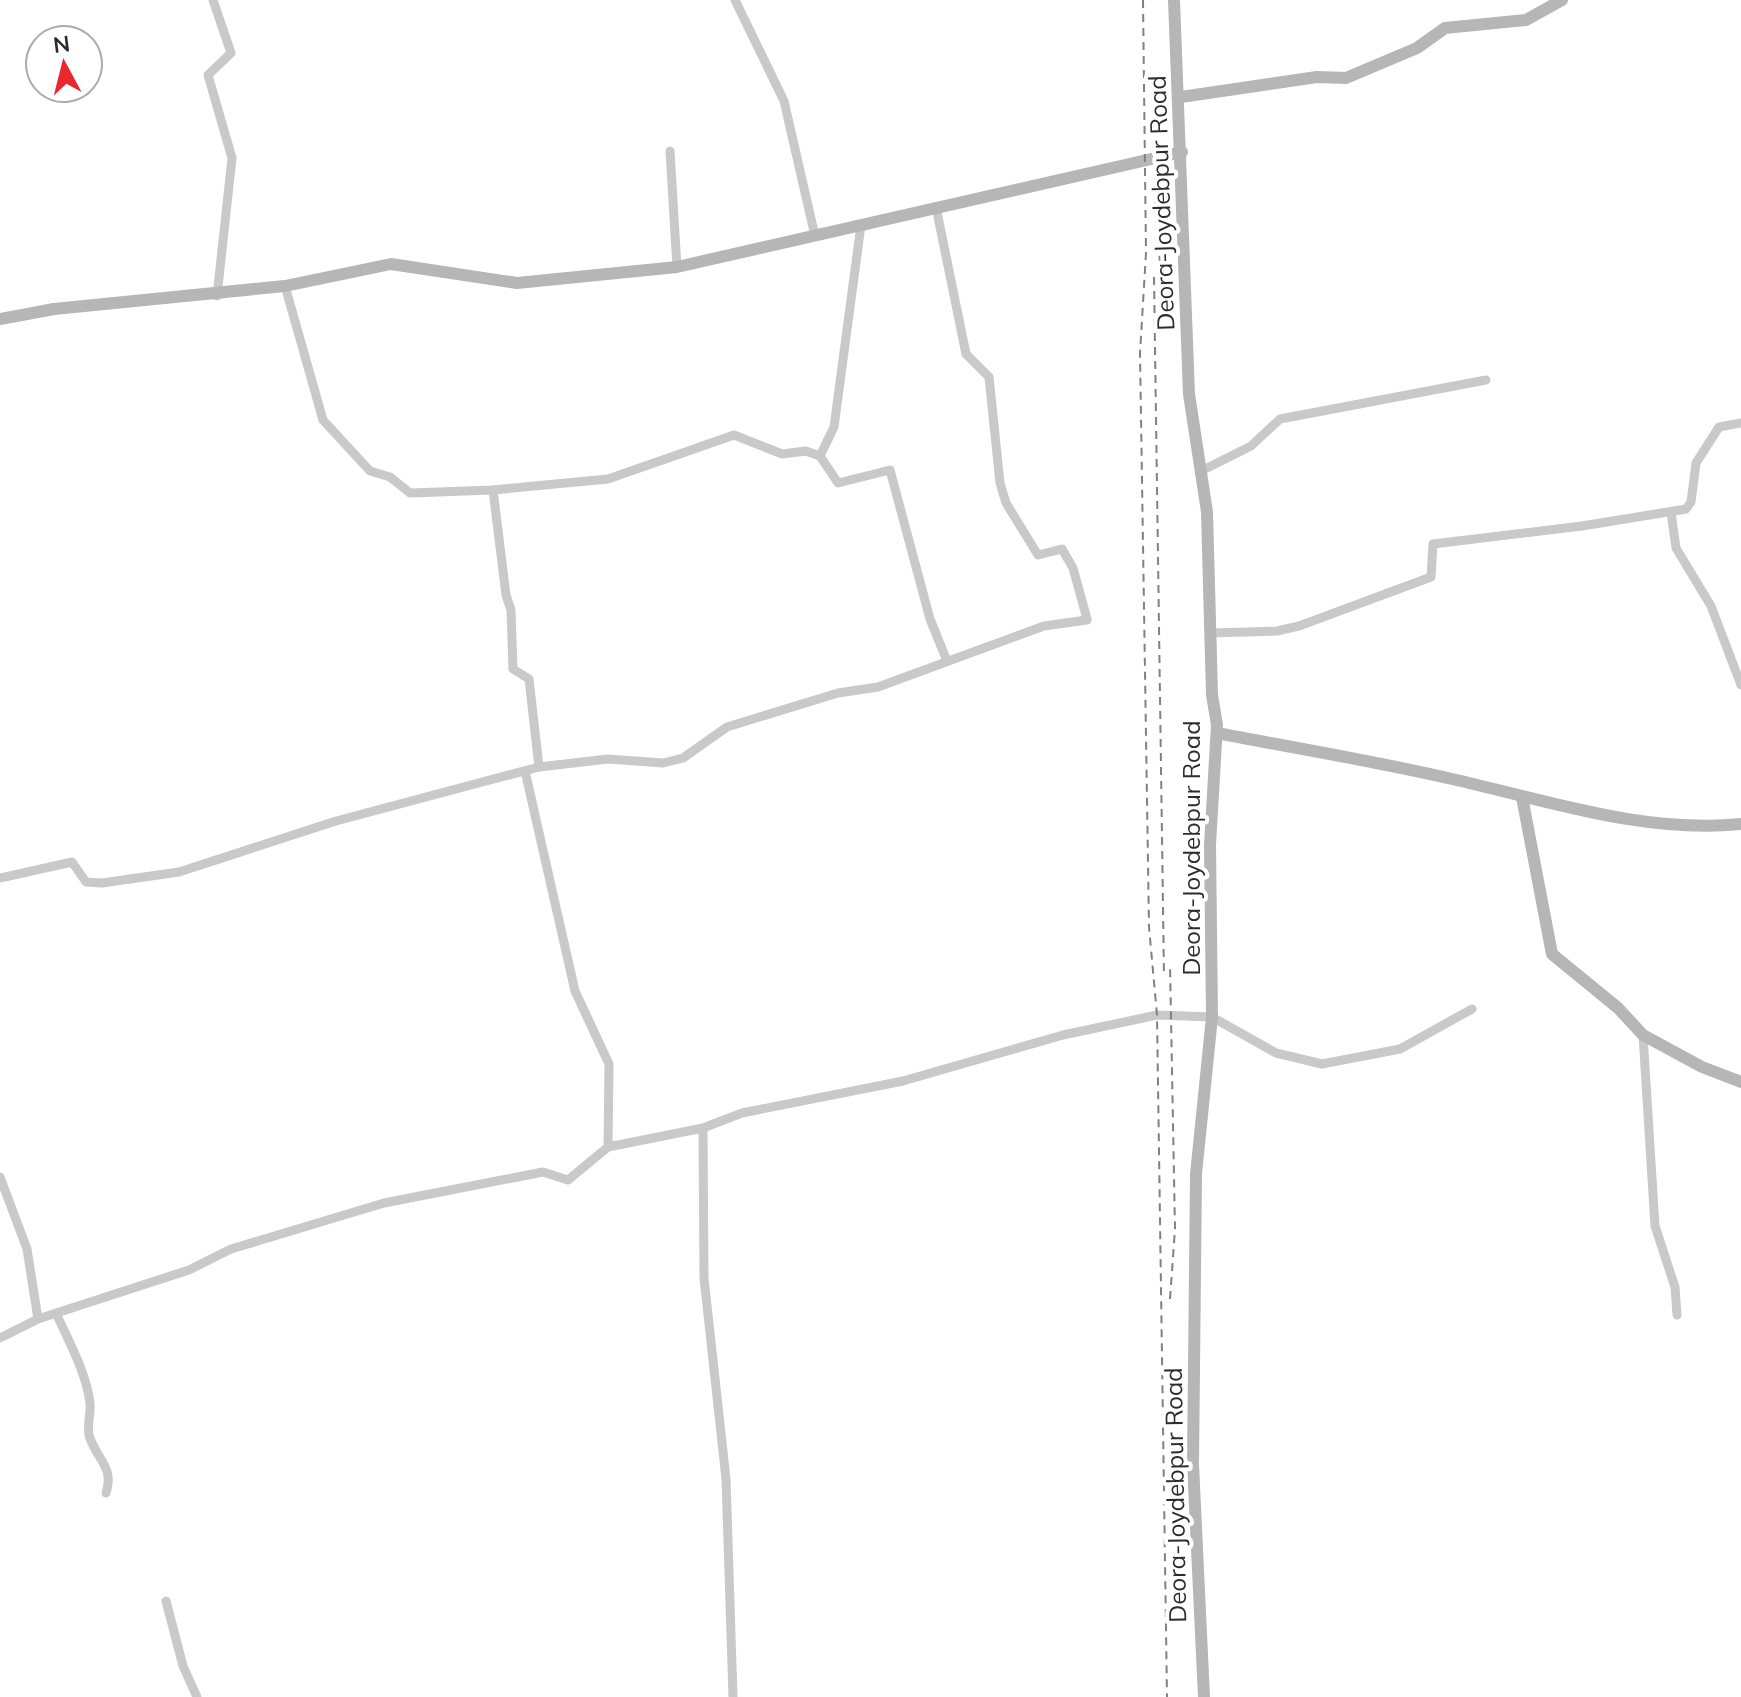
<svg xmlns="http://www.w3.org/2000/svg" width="1741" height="1697" font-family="Mulish,sans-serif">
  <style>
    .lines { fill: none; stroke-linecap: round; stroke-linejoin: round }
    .street { stroke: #c9c9c9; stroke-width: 9 }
    .secondary { stroke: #b6b6b6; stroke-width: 12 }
    .rail { stroke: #818181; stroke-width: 2; stroke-dasharray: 8 6; stroke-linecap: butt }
    .labels { text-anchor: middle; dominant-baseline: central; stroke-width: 8; stroke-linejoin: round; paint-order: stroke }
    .street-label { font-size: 24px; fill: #2c2c2c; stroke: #fff }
  </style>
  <rect width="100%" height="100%" fill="#fff"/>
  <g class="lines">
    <g class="street">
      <polyline points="213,0 231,53 208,75 232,158 217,296"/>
      <polyline points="735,0 784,101 815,236"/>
      <polyline points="670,151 677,267"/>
      <polyline points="936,207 966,354 989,377 1000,483 1006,503 1038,555 1062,549 1073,568 1087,619"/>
      <polyline points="285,286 323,420 370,471 390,477 410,493 493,490 608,479 734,435 782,454 806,451 820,456 838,483 890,470 930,619 947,661"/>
      <polyline points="820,456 834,427 861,225"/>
      <polyline points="1201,471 1251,446 1280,419 1486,380"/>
      <polyline points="493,490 506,595 511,610 513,669 529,679 539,767"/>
      <polyline points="1671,512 1676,548 1711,606 1741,685"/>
      <polyline points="1210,633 1277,631 1299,626 1431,577 1433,544 1582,526 1686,509 1691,502 1696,463 1719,427 1741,423"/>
      <polyline points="525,771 575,991 609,1064 608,1147"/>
      <polyline points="0,878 72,862 86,882 102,883 179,872 336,821 539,767 608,759 663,763 683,758 727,727 838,693 878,687 1044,626 1087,620"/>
      <polyline points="1643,1035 1655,1226 1675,1287 1677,1315"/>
      <polyline points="703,1128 704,1278 726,1479 733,1697"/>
      <polyline points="0,1177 27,1249 38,1319"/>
      <path d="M56,1313C69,1342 86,1372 90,1403C91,1413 87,1424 89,1435C95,1458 115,1466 106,1493"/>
      <polyline points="0,1338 38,1319 189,1270 231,1249 384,1203 543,1172 568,1180 608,1147 703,1128 742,1113 903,1081 1063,1035 1157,1015 1212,1017 1276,1053 1322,1064 1400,1049 1472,1009"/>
      <polyline points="166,1601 183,1666 197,1697"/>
    </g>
    <g class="secondary">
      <polyline points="1174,0 1189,394 1207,512 1212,695 1217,725 1210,845 1212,1017 1196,1174 1193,1464 1204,1697"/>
      <polyline points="1181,97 1317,77 1346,78 1417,48 1445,28 1526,20 1562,0"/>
      <polyline points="0,319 54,309 285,286 391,264 517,283 677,267 1182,152"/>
      <path d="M1217,733C1295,748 1374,761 1452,779C1546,800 1644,834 1741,824"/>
      <polyline points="1522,797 1552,954 1618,1008 1643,1035 1702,1067 1741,1082"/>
    </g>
    <g class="rail">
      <polyline points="1143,0 1146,253 1140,353 1149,927 1157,1015 1167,1697"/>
      <polyline points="1155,200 1162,288"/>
      <polyline points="1154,277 1164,977"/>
      <polyline points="1170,1299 1175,1229 1170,964"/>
    </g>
  </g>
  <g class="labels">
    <g class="street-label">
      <text transform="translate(1161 203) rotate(-92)">Deora-Joydebpur Road</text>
      <text transform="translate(1191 848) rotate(-90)">Deora-Joydebpur Road</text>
      <text transform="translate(1175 1495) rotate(-91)">Deora-Joydebpur Road</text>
    </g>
  </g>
  <g transform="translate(64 64) rotate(353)"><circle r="38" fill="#ffffff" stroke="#ababab" stroke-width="2"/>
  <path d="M0-6L14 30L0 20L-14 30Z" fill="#ea272a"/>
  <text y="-12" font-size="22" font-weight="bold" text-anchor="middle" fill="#2c2c2c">N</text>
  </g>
</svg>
